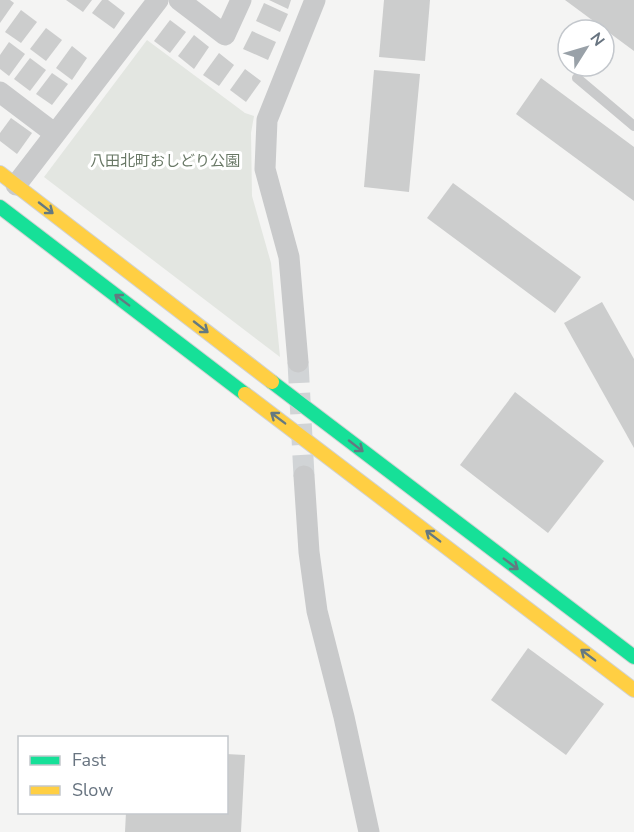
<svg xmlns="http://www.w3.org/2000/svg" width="634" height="832" font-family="'Nunito Sans','Noto Sans JP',sans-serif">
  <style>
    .green { fill: #e3e6e1 }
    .building { fill: #cccdcd }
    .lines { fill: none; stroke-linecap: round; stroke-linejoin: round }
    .street-tunnel { stroke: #d1d4d6; stroke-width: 21; stroke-dasharray: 21 10; stroke-linecap: butt }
    .fast-casing { stroke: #d1d2d2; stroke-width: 16 }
    .slow-casing { stroke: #d1d2d2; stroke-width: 16 }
    .lane { stroke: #c9cacb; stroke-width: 10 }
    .street { stroke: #c9cacb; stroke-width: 21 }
    .fast { stroke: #16e098; stroke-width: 14 }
    .slow { stroke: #ffcf43; stroke-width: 14 }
    .oneway { stroke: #647981 }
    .labels { text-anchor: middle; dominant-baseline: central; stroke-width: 6; stroke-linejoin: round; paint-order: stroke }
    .park-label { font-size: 15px; fill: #697866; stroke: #fff }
  </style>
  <rect width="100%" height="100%" fill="#f4f4f3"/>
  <polygon class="green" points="147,40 245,113 254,116 251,133 252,196 271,263 280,357 44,177"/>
  <g class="building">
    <polygon points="0,0 10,0 14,3 0,23"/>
    <polygon points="66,0 92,0 83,12"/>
    <polygon points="102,0 108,0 125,13 114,29 92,13"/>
    <polygon points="269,0 291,0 288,9"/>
    <polygon points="384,0 430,0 425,61 379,57"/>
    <polygon points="565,0 634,0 634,51"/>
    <polygon points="264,3 288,14 280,32 256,21"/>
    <polygon points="21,10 37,22 21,43 5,32"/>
    <polygon points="170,20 186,32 170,53 154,41"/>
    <polygon points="46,28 62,40 46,61 30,49"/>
    <polygon points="252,31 276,42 268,60 243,49"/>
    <polygon points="194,35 209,47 194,69 178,56"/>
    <polygon points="9,42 25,54 9,76 0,69 0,55"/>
    <polygon points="72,46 87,58 72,80 56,68"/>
    <polygon points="219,53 234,65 219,86 203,75"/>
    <polygon points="30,58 46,70 30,91 14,79"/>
    <polygon points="245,69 261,81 246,102 230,90"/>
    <polygon points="374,70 420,74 409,192 364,187"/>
    <polygon points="52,73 68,84 52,105 36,94"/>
    <polygon points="541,78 634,147 634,201 516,114"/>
    <polygon points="11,118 32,133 17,154 0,141 0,133"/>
    <polygon points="453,183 581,277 555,313 427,218"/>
    <polygon points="602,302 634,359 634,448 564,323"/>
    <polygon points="515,392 604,461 548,533 460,465"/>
    <polygon points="528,648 604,704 566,755 491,700"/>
    <polygon points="226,754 245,755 241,832 125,832 126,812 226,812"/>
  </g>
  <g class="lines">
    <polyline class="street-tunnel" points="298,362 304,476"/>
    <defs>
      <g id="fast">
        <polyline points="0,207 245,394"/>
        <polyline points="272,382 634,657"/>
      </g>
      <g id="slow">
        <polyline points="0,173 272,382"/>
        <polyline points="245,394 634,690"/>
      </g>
    </defs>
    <use href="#fast" class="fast-casing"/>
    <use href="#slow" class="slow-casing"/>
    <polyline class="lane" points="577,78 634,126"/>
    <g class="street">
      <polyline points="179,0 225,35 241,0"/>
      <polyline points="0,92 54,133"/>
      <polyline points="16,185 158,0"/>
      <polyline points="298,362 289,257 265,169 267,120 315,0"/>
      <polyline points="304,476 309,552 317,611 344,717 369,832"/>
    </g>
    <use href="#fast" class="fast"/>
    <use href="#slow" class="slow"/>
  </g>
  <defs><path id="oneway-shaft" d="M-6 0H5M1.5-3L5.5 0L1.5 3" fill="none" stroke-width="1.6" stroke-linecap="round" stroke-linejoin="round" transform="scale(1.5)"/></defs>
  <g class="oneway">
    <use href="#oneway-shaft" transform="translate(46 208) rotate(38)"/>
    <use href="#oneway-shaft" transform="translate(122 300) rotate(-143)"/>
    <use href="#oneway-shaft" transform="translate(201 327) rotate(38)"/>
    <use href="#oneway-shaft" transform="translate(278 418) rotate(-143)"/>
    <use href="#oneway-shaft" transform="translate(356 446) rotate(38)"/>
    <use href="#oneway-shaft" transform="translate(433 536) rotate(-143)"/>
    <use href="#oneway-shaft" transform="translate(511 564) rotate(37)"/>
    <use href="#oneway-shaft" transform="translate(588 655) rotate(-143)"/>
  </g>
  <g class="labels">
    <g class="park-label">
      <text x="165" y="161">八田北町おしどり公園</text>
    </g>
  </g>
  <rect x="18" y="736" width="210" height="78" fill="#ffffff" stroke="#c3c7cc" stroke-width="1.5"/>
  <rect x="30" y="756" width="30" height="9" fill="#16e098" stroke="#c3c7cc" stroke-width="1.5"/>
  <text x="72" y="766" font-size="18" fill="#687480">Fast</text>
  <rect x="30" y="786" width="30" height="9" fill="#ffcf43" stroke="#c3c7cc" stroke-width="1.5"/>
  <text x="72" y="796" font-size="18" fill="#687480">Slow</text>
  <g transform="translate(586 48) rotate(53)"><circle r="28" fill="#ffffff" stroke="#c3c7cc" stroke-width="1.5"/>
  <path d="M0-4.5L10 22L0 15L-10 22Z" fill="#99a1a8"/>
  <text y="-9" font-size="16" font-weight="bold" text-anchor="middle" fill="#687480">N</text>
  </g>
</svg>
